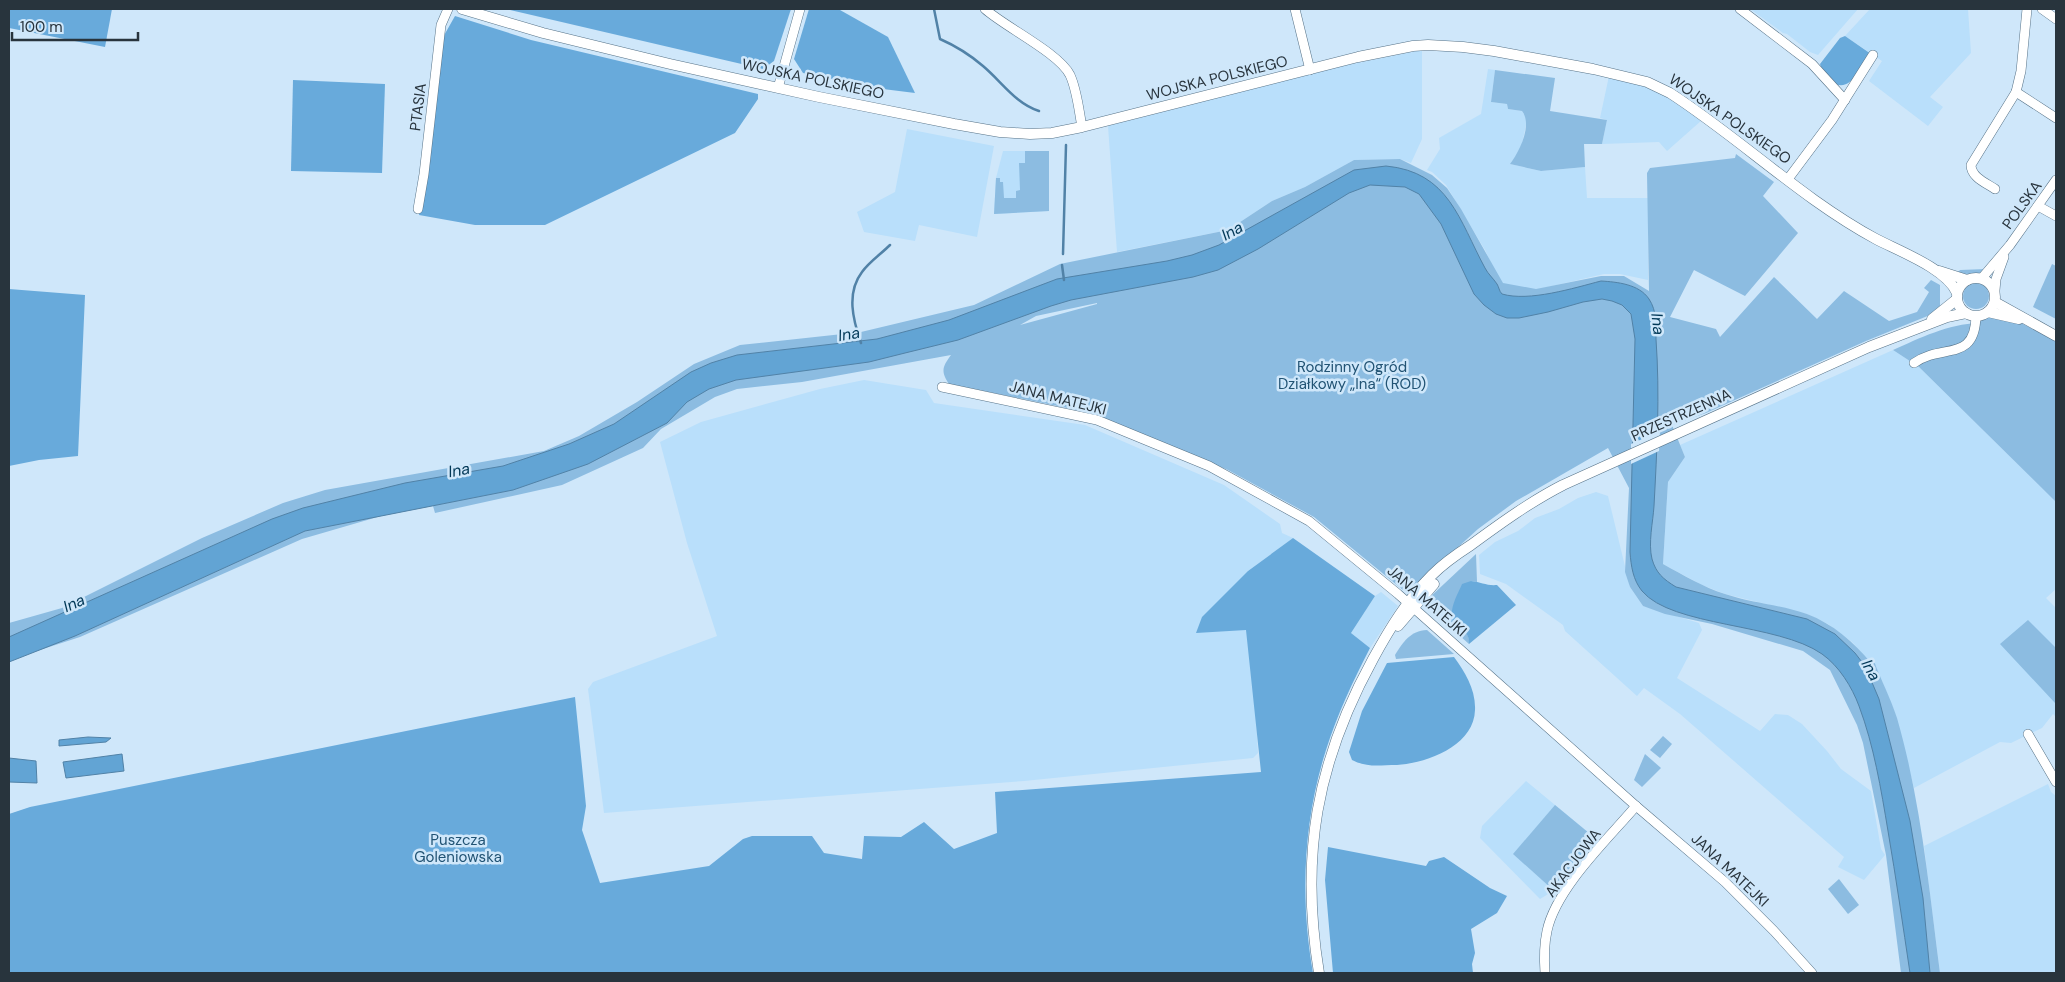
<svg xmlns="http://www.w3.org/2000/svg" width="2065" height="982" font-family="'DM Sans',sans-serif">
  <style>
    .built { fill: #b9dffb }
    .green { fill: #8cbce1; fill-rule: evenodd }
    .forest { fill: #68aadb }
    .water { fill: #62a4d4; stroke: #5182a7 }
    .pier { fill: #cfe7fa }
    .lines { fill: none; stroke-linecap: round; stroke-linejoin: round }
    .stream { stroke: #5182a7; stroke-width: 2.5 }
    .minor-casing { stroke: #577388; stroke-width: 10 }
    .tertiary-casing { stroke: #577388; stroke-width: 11 }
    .minor { stroke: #fff; stroke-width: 9 }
    .tertiary { stroke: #fff; stroke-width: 10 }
    .labels { text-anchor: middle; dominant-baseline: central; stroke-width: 5; stroke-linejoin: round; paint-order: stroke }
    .street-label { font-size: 15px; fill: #28343d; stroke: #cfe7fa }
    .park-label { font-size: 15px; fill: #215374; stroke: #cfe7fa }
    .water-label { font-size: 16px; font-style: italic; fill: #003756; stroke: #cfe7fa }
  </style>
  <rect width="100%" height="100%" fill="#cfe7fa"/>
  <g class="built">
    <polygon points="1750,9 1858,9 1818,55 1810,52 1787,34 1783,33"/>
    <polygon points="1870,9 1968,9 1971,53 1930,97 1943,107 1928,126 1869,81 1882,61 1845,36"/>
    <polygon points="1422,50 1422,139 1411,163 1400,159 1354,160 1305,187 1272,201 1228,230 1117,252 1108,126 1338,67"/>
    <polygon points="1488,69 1495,70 1491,102 1507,104 1508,109 1522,111 1525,116 1527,120 1521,149 1510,164 1541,171 1585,167 1587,198 1648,198 1648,280 1620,274 1604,274 1535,290 1517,290 1500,282 1485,250 1446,185 1432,172 1427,170 1440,149 1439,138 1481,114"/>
    <polygon points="1609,76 1647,87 1663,94 1702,120 1667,151 1659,142 1602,144 1607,120 1600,118"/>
    <polygon points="907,129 994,146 977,237 919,225 915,241 864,232 857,212 895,192"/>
    <polygon points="1003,151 1049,151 1049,211 994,214 996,178"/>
    <polygon points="1893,350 1919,367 2056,502 2056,589 2046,598 2056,608 2056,717 2053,714 2042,728 2011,743 2000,742 1914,788 1894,710 1874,662 1871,663 1852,642 1828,624 1807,614 1725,594 1702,585 1663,564 1668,482 1685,457 1680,445"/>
    <polygon points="864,380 926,390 934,403 1085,425 1224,485 1280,524 1282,533 1293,538 1248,571 1258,753 1253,758 1024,781 604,813 588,689 593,682 717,636 687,543 660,442 701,422 820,389"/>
    <polygon points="1596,492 1608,496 1630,587 1643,606 1699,623 1702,630 1677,678 1760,731 1775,714 1788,715 1802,724 1827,751 1841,769 1871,791 1881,849 1885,855 1864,880 1838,867 1844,857 1680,714 1644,688 1637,696 1565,631 1563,625 1506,584 1480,574 1479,555 1495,542 1518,531 1535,518 1559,509 1578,498"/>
    <polygon points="1381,592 1398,606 1370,648 1351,633 1375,596"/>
    <polygon points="1526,781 1595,838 1560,878 1550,893 1540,899 1480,838 1482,826"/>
    <polygon points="2048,784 2051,792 2056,796 2056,973 1940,973 1924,846"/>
  </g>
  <g class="green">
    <path d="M1495,70L1555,78L1550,111L1607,120L1602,144H1584L1585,167L1541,171L1510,164C1519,152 1533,125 1522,111L1508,109L1507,104L1491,102Z"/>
    <polygon points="1025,151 1049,151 1049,211 994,214 996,178 1000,178 1000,182 1003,182 1004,198 1016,198 1016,191 1020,190 1019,163 1025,163"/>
    <path d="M1736,154L1774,182L1763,196L1798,233L1745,296L1694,270L1670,317L1716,329L1720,337L1774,277L1817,319L1844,291L1889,321L1917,312L1929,292L1924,288L1931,280L1940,285V307L1930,315L1866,341L1706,413L1672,425L1685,457L1668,482L1663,564C1683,575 1703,587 1725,594C1752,603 1781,605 1807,614C1833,624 1854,642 1871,663L1874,661C1881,680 1891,699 1897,718C1921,801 1929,888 1940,973H1901L1886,855L1863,743L1857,725L1830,670L1803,651L1712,624L1665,614L1643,606L1630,587L1625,572L1629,488L1608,448L1516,501L1478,529L1411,590H1403L1314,517L1228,470L1092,413L949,384C940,371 943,366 951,355L802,382L737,389L715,397L661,429L643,448L562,485L435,513L433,506L381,516L302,539L80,637L9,660V623L62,608L202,538L283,503L325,490L544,451L579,436L637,402L694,364L740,345L861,332L974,305L1060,264L1228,230L1272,201L1305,187L1354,160L1400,159L1432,175L1447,188L1461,209L1503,283L1536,289L1601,276H1624L1649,291L1647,173L1650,168L1735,158ZM1097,303V304L1020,325L1036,316Z"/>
    <polygon points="2052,264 2056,266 2056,319 2033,307"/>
    <path d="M1987,269C1979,276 1967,275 1958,272L1960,270Z"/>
    <circle cx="1976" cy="296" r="13"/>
    <path d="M1988,316L2023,324L2056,341V502L1919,367L1893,350C1920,338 1948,324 1979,323L1982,318Z"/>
    <path d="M1476,554L1477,582L1471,581L1456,624C1464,630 1470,633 1469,644L1430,609L1426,604L1428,599Z"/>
    <polygon points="2028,620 2055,647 2056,646 2056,701 2055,703 2000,644"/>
    <path d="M1427,630L1454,654L1396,659L1395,655C1403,642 1410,631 1427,630Z"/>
    <polygon points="1663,736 1672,744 1660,758 1650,750"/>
    <polygon points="1645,754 1661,768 1642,787 1634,780"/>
    <polygon points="1555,805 1595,838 1552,889 1513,854"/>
    <polygon points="1839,879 1859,905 1848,914 1828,889"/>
  </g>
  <g class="forest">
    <polygon points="10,9 112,9 105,47 9,28"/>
    <polygon points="506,9 791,9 774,61 763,69"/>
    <polygon points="809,9 840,10 888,37 915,93 883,89 803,73 794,59"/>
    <polygon points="455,16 531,40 758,94 758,99 735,133 545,225 475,225 419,215 434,125 442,39"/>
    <path d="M1845,36L1871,54C1864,65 1847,98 1831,80C1827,75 1822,71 1820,64L1840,38Z"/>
    <polygon points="293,80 385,84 382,173 291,171"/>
    <polygon points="9,289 85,295 78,456 39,460 9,466"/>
    <path d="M1293,538L1375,596L1351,633L1370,648C1353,681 1337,715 1326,750C1303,822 1300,899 1313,973H9V814L30,807L575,697L586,806L582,830L600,883L709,866L743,839L752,836H812L824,853L862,859L864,836L901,837L924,822L954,849L997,833L995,792L1261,772L1246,630L1196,633L1202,617L1248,571Z"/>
    <path d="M1471,581C1481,582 1487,586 1497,585L1516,605L1469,644C1470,629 1457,630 1453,619C1449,608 1458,594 1462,584Z"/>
    <path d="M1454,657C1465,672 1476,690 1475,710C1474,746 1427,763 1397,765C1379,765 1368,768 1352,760L1349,752L1362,711L1387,663Z"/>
    <polygon points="1328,847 1426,866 1429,861 1444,857 1490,888 1507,896 1497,913 1471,929 1475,953 1472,964 1473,973 1333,973 1325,880"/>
  </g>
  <g class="water">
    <path d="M1386,166C1449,172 1459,220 1485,268C1488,274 1493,278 1497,284C1499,287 1499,291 1502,294C1529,302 1574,288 1601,281C1617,282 1639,284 1649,299C1657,311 1656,325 1656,339C1660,395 1657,450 1654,506C1653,522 1648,543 1652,559C1656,573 1663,579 1676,587L1807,619L1835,634L1855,653L1865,666L1879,699L1910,821L1923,898L1930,973H1910C1903,926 1896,878 1888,831C1881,789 1874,746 1859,706C1852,687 1839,666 1822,654C1778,623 1672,627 1642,591C1633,580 1631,566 1630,552L1635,339L1631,314L1622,305L1612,301L1602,299L1583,302L1548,312L1519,318H1507L1496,314L1484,305L1474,294L1441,224L1419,194L1405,187L1370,185L1349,193L1258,249L1218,270L1193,277L1071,300L1051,306L958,340L905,353L869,362L736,380L709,389L687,402L667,423L588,464L513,490L305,531L75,636L9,662V637L272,519L303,508L405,483L503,466L569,444L614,424L691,372L711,363L737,355L877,339L949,320L1057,279L1167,261L1192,255L1219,245L1354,170Z"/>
    <polygon points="88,737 111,738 106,742 59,746 59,740"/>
    <polygon points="122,754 124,771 66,778 63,762"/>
    <polygon points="9,758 36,761 37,783 9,782"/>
  </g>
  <polygon class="pier" points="1660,431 1659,451 1631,464 1631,444"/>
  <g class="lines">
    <g class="stream">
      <path d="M934,9L940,39C956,46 969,54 983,66C1002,82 1015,103 1039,111"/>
      <polyline points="1063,254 1066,145"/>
      <polyline points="1062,265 1064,280"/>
      <path d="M861,343C853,320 846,293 862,272C869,262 881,254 890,245"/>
    </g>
    <defs>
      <g id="minor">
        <path d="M985,9C1005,27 1059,53 1070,75C1077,90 1079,111 1082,127"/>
        <polyline points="1295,9 1310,70"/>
        <polyline points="1740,9 1812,64 1845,100"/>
        <polyline points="2042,9 2056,19"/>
        <polyline points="778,88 800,9"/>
        <polyline points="2016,92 2056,118"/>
        <polyline points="1788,179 1832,120 1873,55"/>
        <path d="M1995,189C1986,183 1971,177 1971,165L2016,92L2021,71L2027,9"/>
        <polyline points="2038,206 2056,216"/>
        <polyline points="418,209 424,174 441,25 448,9"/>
        <polyline points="1982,278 2010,245 2056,180"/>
        <polyline points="1995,290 1996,279 2004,257"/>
        <path d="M1914,363C1942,343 1975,363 1976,316"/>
        <polyline points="942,387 1097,420 1209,466 1309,521 1398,594 1636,806 1725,882 1774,931 1812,973"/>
        <polyline points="2028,734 2056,782"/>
        <path d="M1545,973C1544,959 1544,945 1547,931C1556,888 1608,839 1636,806"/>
      </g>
      <g id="tertiary">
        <path d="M462,9L543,33L670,64L819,97L954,124L1000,132L1030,134L1052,133L1082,127L1358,57L1413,46L1428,45L1463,47L1494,51L1593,69L1647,82L1670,93C1741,139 1802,199 1876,239C1899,251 1947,269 1957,293"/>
        <polyline points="1939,271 1967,280"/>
        <circle cx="1976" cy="297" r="19"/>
        <polyline points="1995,302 2056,336"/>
        <polyline points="1988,312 2019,319"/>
        <polyline points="1932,319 1957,299"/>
        <polyline points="1398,626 1434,584"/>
        <path d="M1319,973C1300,856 1316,763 1373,659C1390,628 1407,600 1432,575C1444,563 1457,554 1471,545C1501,523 1530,502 1563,485L1869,347L1947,317L1966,313"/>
      </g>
    </defs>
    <use href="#minor" class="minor-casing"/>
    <use href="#tertiary" class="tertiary-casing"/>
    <use href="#minor" class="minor"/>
    <use href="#tertiary" class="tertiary"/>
  </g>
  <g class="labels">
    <g class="street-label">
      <text transform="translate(1217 78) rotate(-14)">WOJSKA POLSKIEGO</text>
      <text transform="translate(813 79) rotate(12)">WOJSKA POLSKIEGO</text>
      <text transform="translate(418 107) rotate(-83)">PTASIA</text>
      <text transform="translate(1730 119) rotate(35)">WOJSKA POLSKIEGO</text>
      <text transform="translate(2022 205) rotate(-54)">POLSKA</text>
      <text transform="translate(1058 398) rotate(14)">JANA MATEJKI</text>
      <text transform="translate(1681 415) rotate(-24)">PRZESTRZENNA</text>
      <text transform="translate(1427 601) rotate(41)">JANA MATEJKI</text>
      <text transform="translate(1573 863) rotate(-53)">AKACJOWA</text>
      <text transform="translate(1730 870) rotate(43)">JANA MATEJKI</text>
    </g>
    <g class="park-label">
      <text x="1352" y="367">Rodzinny Ogród<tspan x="1352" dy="17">Działkowy „Ina“ (ROD)</tspan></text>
      <text x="458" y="840">Puszcza<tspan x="458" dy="17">Goleniowska</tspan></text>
    </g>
    <g class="water-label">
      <text transform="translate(1232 231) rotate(-29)">Ina</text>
      <text transform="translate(1658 324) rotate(83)">Ina</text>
      <text transform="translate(849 334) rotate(-9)">Ina</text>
      <text transform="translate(459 470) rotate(-10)">Ina</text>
      <text transform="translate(74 603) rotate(-24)">Ina</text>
      <text transform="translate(1871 670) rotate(61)">Ina</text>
    </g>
  </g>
  <rect width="2065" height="982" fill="none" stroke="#28343d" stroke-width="20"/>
  <path d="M12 32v8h126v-8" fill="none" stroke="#28343d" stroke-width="2.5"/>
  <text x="20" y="32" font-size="15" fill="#28343d" stroke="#cfe7fa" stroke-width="4" paint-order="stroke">100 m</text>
</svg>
